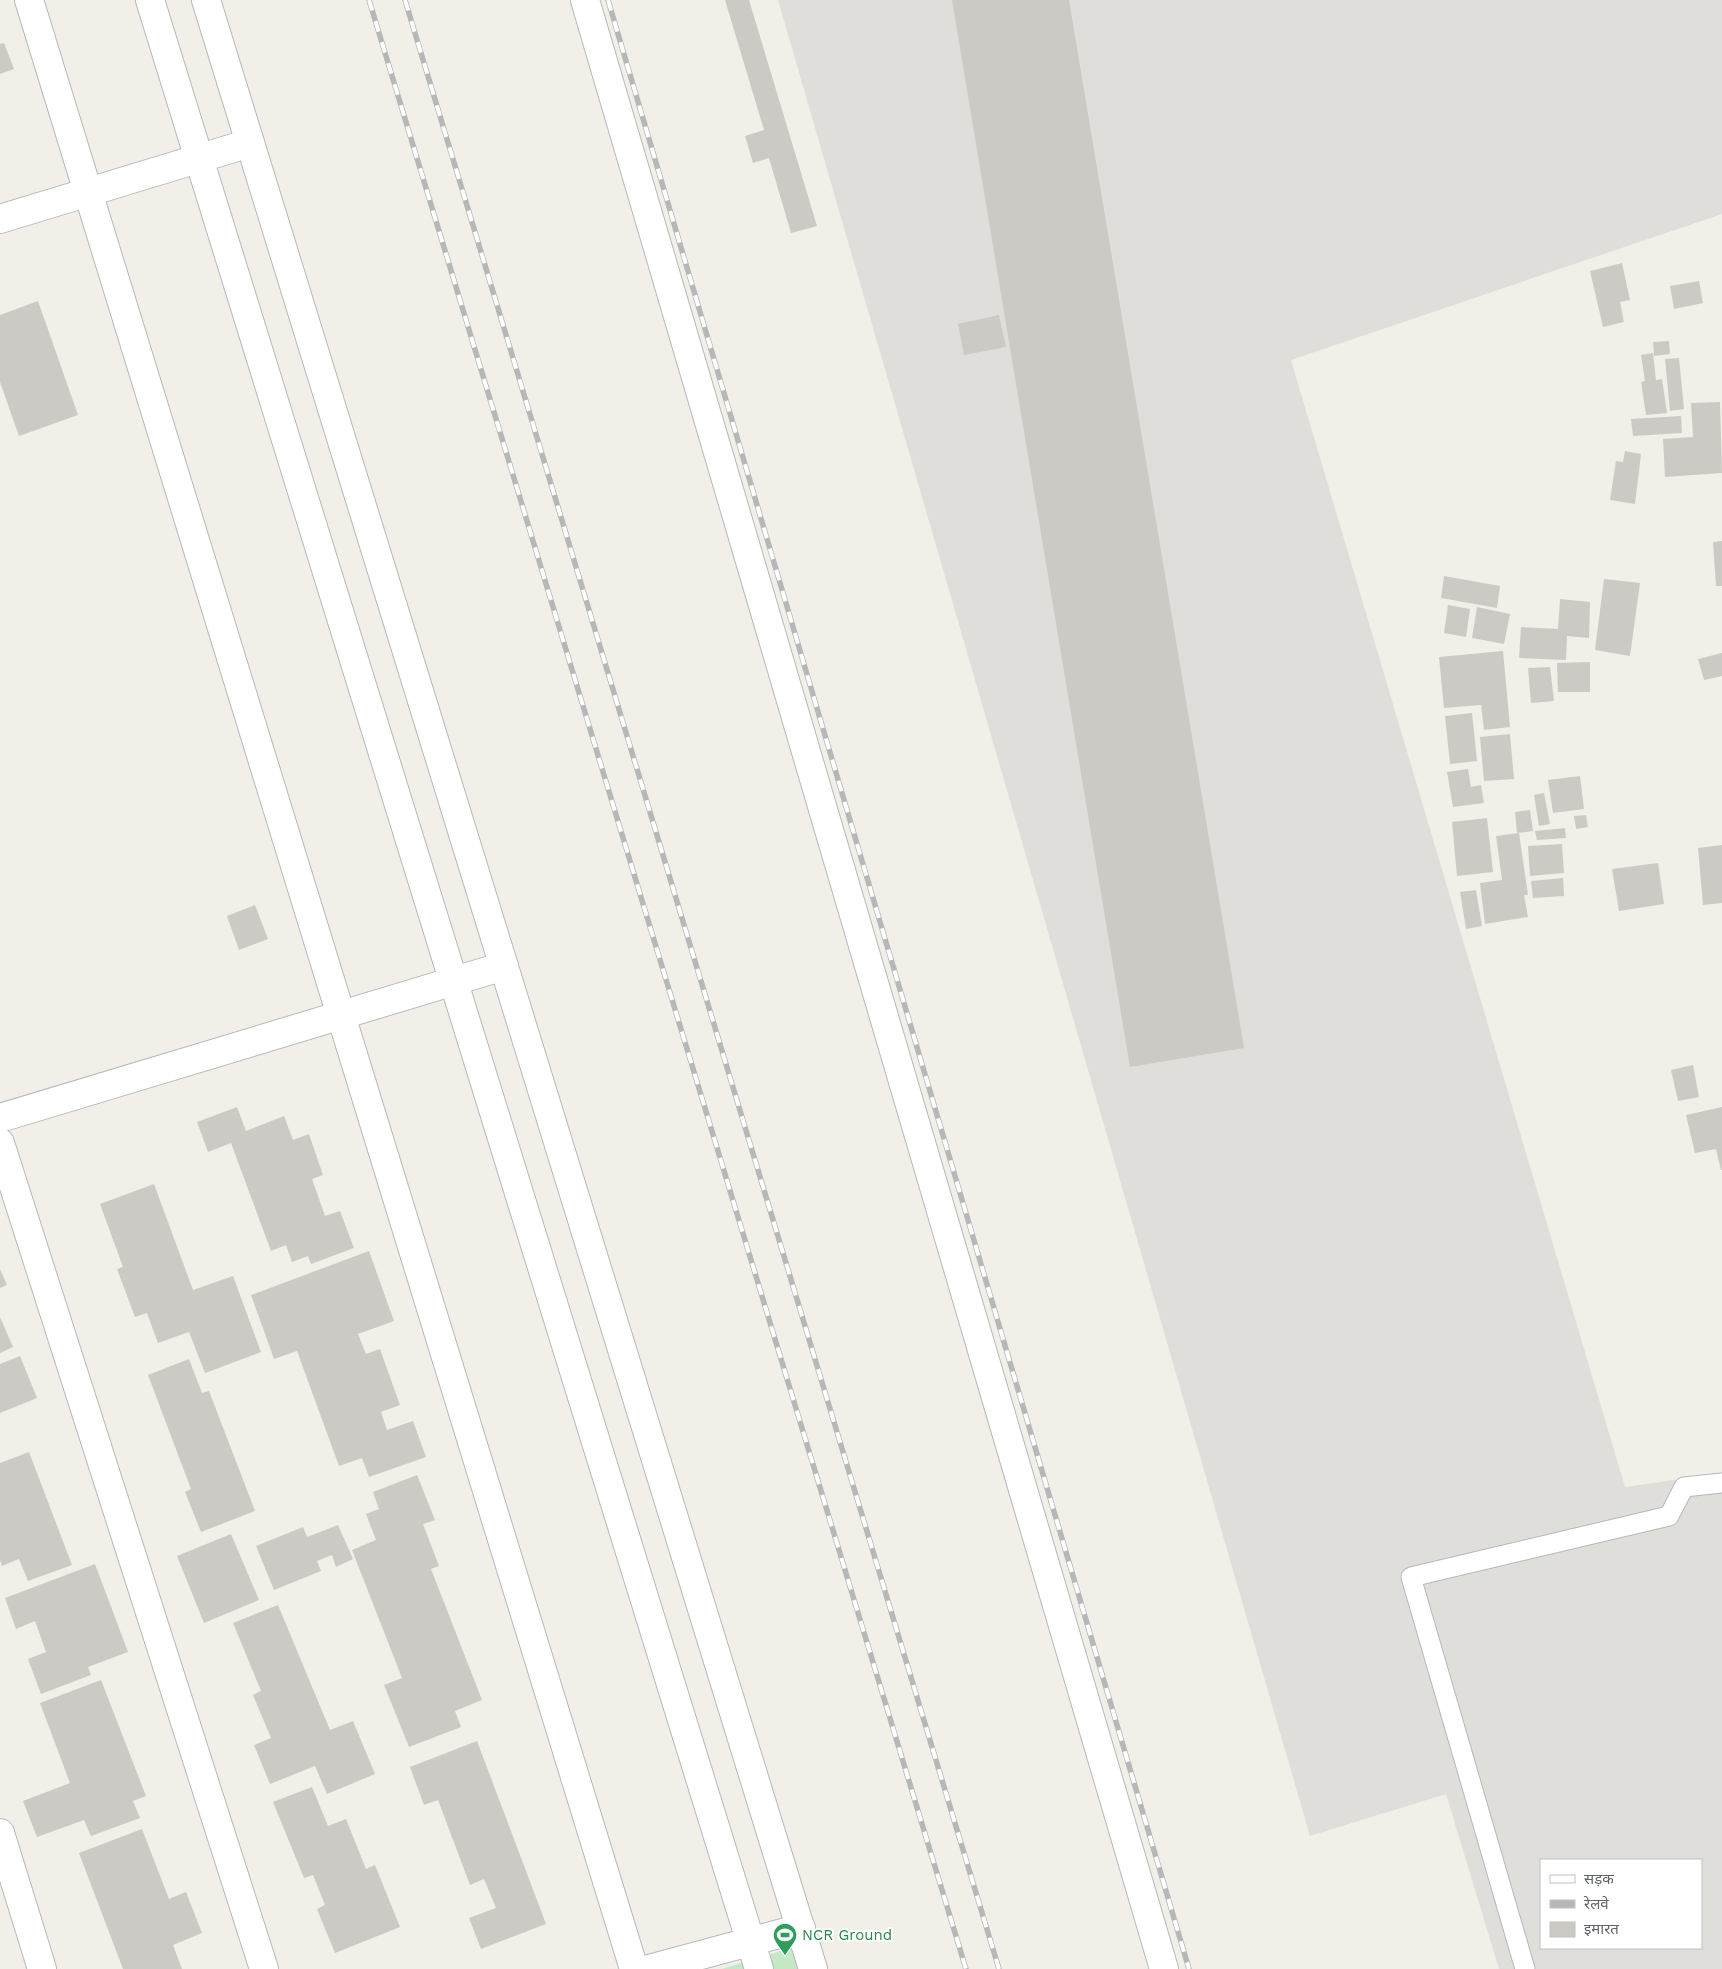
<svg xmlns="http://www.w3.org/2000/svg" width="1722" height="1969" font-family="'Work Sans','Noto Sans Devanagari',sans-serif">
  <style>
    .industrial { fill: #e0deda; fill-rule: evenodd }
    .green { fill: #c5e8c5 }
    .building { fill: #cccac5 }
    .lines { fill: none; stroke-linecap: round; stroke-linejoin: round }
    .lane-casing { stroke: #b5b8bc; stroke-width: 21 }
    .street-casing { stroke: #b5b8bc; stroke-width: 30 }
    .lane { stroke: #fff; stroke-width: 19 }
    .street { stroke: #fff; stroke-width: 28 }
    .rail-casing { stroke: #b6b7b8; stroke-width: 5.5 }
    .rail { stroke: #fff; stroke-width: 4; stroke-dasharray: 11; stroke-linecap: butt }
    .labels { text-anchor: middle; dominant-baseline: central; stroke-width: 4; stroke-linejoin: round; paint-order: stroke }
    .leisure-label { font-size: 15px; fill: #27864d; stroke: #fff; text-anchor: start }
  </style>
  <rect width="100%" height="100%" fill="#f1efe8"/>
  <path class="industrial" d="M778,0H1722V214L1291,360L1625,1487L1722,1473V1969H1499L1446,1794L1310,1836ZM1541,1860H1701V1948H1541Z"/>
  <polygon class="green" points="803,1944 811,1969 722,1969"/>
  <g class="building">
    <polygon points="725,0 749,0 817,226 791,233 769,158 753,163 745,136 764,130"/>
    <polygon points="952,0 1069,0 1244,1048 1130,1067"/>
    <polygon points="4,43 14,69 0,74 0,44"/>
    <polygon points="1622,263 1630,300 1620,302 1624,322 1603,327 1590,271"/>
    <polygon points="1699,281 1703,303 1674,309 1670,286"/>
    <polygon points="38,301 78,415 19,436 0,382 0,315"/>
    <polygon points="999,315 1006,347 964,355 958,324"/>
    <polygon points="1669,341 1670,354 1654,356 1653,342"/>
    <polygon points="1653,353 1656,380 1662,379 1667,413 1646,415 1641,382 1645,381 1641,355"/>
    <polygon points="1679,358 1684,409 1670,411 1665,359"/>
    <polygon points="1720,402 1722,473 1665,477 1663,439 1693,437 1691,403"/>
    <polygon points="1681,416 1682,433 1633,436 1631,419"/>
    <polygon points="1625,451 1641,454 1635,504 1610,500 1616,461 1623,462"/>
    <polygon points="1722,541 1722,586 1716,586 1713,542"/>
    <polygon points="1444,576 1500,586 1497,608 1441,598"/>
    <polygon points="1604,579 1640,583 1630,656 1595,650"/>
    <polygon points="1560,599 1590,602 1589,638 1567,636 1566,660 1519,658 1521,627 1558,629"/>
    <polygon points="1448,605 1470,609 1466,637 1444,633"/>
    <polygon points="1477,607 1510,614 1504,644 1472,638"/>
    <polygon points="1503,651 1510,727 1484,730 1481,705 1444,708 1439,657"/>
    <polygon points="1722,653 1722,676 1704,680 1698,659"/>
    <polygon points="1590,662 1590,692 1558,692 1557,663"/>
    <polygon points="1550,667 1554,701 1531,703 1528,668"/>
    <polygon points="1472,713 1477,761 1450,764 1445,716"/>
    <polygon points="1510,734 1514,779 1484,781 1480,737"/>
    <polygon points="1468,769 1471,787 1481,785 1484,803 1453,807 1447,772"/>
    <polygon points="1580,776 1584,809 1553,813 1548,780"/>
    <polygon points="1544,793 1550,824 1539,826 1534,795"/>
    <polygon points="1530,810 1533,831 1517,833 1515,812"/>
    <polygon points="1586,815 1588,827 1576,829 1574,816"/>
    <polygon points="1487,818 1493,872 1457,876 1452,822"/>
    <polygon points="1565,828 1566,838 1537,840 1535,831"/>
    <polygon points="1519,833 1528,895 1524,895 1528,917 1485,924 1480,883 1502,880 1496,836"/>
    <polygon points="1562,844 1564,873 1530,876 1528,846"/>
    <polygon points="1722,845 1722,903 1703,905 1698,848"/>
    <polygon points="1658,863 1664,904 1619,911 1612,869"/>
    <polygon points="1563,878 1564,896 1533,898 1531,881"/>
    <polygon points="1476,890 1482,926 1466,929 1460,892"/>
    <polygon points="255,905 268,939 239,950 227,916"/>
    <polygon points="1693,1065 1699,1097 1678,1101 1671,1070"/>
    <polygon points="237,1107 246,1131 284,1116 293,1140 309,1134 323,1175 312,1179 325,1216 340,1211 354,1248 311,1264 308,1256 292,1262 286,1245 271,1251 231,1143 208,1152 197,1122"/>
    <polygon points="1722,1107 1722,1170 1721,1170 1716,1149 1695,1153 1686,1115"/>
    <polygon points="154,1184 193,1290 233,1276 261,1352 205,1373 189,1332 158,1343 147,1313 135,1317 117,1269 123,1267 100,1204"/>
    <polygon points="369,1251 394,1321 358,1334 366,1354 380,1349 400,1405 381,1412 387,1430 413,1421 426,1457 369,1477 362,1458 339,1466 297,1351 274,1359 251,1295"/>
    <polygon points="0,1269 7,1285 0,1288"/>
    <polygon points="0,1317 13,1347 0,1353"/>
    <polygon points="20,1356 37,1398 0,1413 0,1364"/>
    <polygon points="189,1359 202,1393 209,1391 255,1511 201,1532 185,1492 191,1489 148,1375"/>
    <polygon points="29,1452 72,1565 28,1581 19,1559 2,1566 0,1560 0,1463"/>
    <polygon points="417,1475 435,1520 423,1524 439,1566 431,1569 482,1700 455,1711 461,1727 409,1747 384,1685 402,1678 352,1550 376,1540 366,1514 379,1509 373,1492"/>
    <polygon points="338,1525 353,1559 336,1567 332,1555 317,1561 321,1571 274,1590 256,1546 303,1527 307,1537"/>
    <polygon points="231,1534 259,1600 204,1623 177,1556"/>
    <polygon points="95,1564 128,1652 88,1667 91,1675 41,1694 28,1659 46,1652 35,1621 16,1629 5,1598"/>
    <polygon points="278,1605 330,1730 353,1721 375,1774 327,1794 315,1766 270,1784 254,1745 271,1738 253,1695 261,1691 233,1623"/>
    <polygon points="101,1680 146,1796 133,1801 140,1818 91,1836 84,1820 37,1837 23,1801 70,1783 40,1703"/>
    <polygon points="477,1741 546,1924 481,1949 469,1918 496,1908 484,1879 470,1885 438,1800 424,1805 410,1767"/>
    <polygon points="312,1787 328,1826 346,1819 366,1869 375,1865 400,1927 335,1953 317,1909 325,1905 313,1875 304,1878 273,1802"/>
    <polygon points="142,1829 169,1899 186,1892 202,1933 173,1945 182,1969 123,1969 79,1853"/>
  </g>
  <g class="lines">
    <defs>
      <polyline id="lane" points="1525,1969 1411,1577 1669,1516 1684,1487 1722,1483"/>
      <g id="street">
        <polyline points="29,0 634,1969"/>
        <polyline points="150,0 759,1969"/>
        <polyline points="206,0 813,1969"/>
        <polyline points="585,0 1164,1969"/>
        <polyline points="0,219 250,143"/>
        <polyline points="0,1118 504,966"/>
        <polyline points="0,1143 264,1969"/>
        <polyline points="0,1833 42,1969"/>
        <polyline points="649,1969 801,1928"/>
      </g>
    </defs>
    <use href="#lane" class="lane-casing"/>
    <use href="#street" class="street-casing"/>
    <use href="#lane" class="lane"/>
    <use href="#street" class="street"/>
    <defs>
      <g id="rail">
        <polyline points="369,0 966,1969"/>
        <polyline points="405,0 999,1969"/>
        <polyline points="608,0 1189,1969"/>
      </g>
    </defs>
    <use href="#rail" class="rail-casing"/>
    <use href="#rail" class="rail"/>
  </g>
  <defs>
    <symbol id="stadium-pin" viewBox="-11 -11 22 30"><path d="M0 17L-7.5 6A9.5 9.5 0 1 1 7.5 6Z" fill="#2e9e5b" stroke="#fff"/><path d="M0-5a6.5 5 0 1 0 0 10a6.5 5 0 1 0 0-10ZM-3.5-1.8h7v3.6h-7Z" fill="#fff"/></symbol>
  </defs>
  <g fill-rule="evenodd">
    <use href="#stadium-pin" x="771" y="1921" width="28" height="38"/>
  </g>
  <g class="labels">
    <g class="leisure-label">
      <text x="802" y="1935">NCR Ground</text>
    </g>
  </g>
  <rect x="1540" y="1859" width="162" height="90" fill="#ffffff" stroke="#bfc1c3"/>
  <rect x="1550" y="1875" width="25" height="8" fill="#ffffff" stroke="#bfc1c3"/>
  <text x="1584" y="1884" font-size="15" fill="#5f6368">सड़क</text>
  <rect x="1550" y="1900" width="25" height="8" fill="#b6b7b8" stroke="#bfc1c3"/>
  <text x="1584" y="1909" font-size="15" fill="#5f6368">रेलवे</text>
  <rect x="1550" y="1922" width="25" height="15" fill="#cccac5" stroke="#bfc1c3"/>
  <text x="1584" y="1934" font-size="15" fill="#5f6368">इमारत</text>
</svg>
